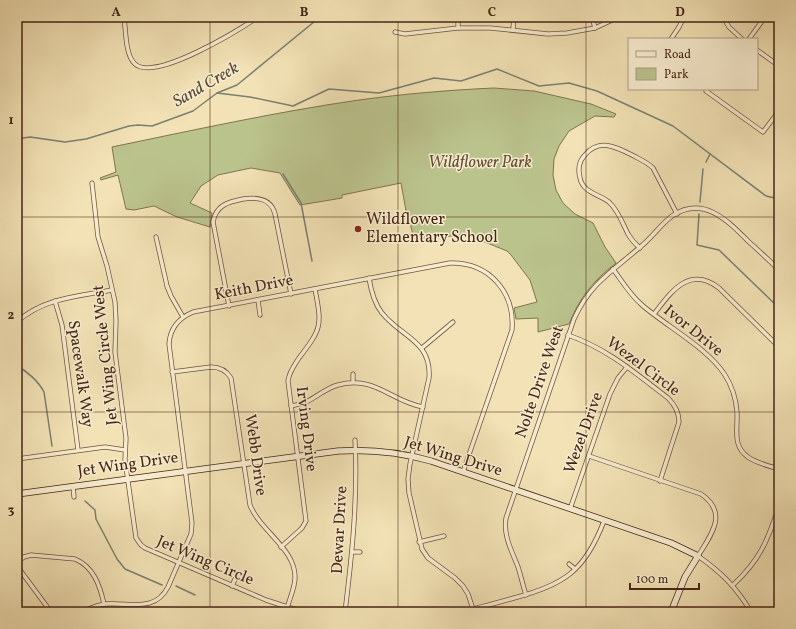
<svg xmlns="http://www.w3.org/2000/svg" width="796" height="629" font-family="Vollkorn,serif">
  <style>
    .green { fill: #bbc38d; stroke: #807450 }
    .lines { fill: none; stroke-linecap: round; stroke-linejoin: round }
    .stream { stroke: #798170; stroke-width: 1.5 }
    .street-casing { stroke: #71543c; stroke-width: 5 }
    .secondary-casing { stroke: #462513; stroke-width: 7 }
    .street { stroke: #f7eccf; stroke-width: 3.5 }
    .secondary { stroke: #f7eccf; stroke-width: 5.5 }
    .grid { fill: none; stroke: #462513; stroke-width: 1; stroke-opacity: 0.55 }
    .poi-dot { fill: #8f2418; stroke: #f7eccf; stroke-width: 1.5 }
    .labels { text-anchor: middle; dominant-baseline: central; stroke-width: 3; stroke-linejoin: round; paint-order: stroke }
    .park-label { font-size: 16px; font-style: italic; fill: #634c32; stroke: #f7eccf }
    .poi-label { font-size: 16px; fill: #462513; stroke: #f7eccf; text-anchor: start }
    .street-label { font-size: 16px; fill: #462513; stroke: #f7eccf }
    .water-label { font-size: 17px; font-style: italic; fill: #5b4b3a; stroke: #f7eccf }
    .neatline { fill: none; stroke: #462513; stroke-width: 1.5 }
    .grid-label { font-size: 13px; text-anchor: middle; font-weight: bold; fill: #462513 }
  </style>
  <rect width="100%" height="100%" fill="#f2e2b5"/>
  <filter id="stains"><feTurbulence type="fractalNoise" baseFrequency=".005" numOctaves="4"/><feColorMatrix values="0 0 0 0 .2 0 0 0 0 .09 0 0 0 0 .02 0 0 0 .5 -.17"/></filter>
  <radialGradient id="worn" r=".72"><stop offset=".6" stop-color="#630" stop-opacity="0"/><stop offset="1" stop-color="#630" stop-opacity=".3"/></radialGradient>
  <path class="green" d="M494,88L534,91L591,104L616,114L614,117L595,116L569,131L559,146L554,159L553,175L556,190L563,203L575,214L593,223L605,247L616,263C593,281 580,297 569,324L538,332V318L516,319L514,308L537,302L530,280L511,255L507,251L465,234L408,242L407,237L413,235L410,223L408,222L401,183L342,195V198L300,205L280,173L251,168L218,175L201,186L190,203L212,213L210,227L177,217L154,206L134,210L126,209L118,175L101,180L100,178L116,172L112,147C194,130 276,112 359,100C403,94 449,90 494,88Z"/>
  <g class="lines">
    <g class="stream">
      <polyline points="217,93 250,97 293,106 329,89 379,93 434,78 461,81 497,69 539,86 569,83 597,91 673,126 766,196 779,199"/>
      <polyline points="17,139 30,137 65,142 86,139 129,126 138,125 152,126 193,111 217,93 237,85 320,17"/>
      <polyline points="706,162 710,154"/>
      <polyline points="283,174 301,203 312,261"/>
      <polyline points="700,202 703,169"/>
      <polyline points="699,214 697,245 719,250 779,308"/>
      <path d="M17,366C27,371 39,382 44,392L52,446"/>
      <polyline points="85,501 95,510 96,519 117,559 125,569 162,585"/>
      <polyline points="176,586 195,595"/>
    </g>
    <defs>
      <g id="street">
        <path d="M124,17C126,30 125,55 135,64C155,82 239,30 258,17"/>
        <polyline points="458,17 458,28"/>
        <polyline points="592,17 595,28"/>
        <polyline points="723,17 729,27 742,39"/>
        <polyline points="513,29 514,17"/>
        <polyline points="395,32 405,34 458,28 490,28 548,34 567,33 595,28 619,17"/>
        <polyline points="671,39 679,27 684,17"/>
        <polyline points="749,39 765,17"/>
        <polyline points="757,50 779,66"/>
        <polyline points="707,89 706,91 763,132 779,111"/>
        <polyline points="92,183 98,237 107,266 115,302 116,321 115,352 126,438 125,460 136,538 141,545 145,548 266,600 303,612"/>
        <polyline points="156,237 167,286 171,296 183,317"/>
        <path d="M640,248C635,244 631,239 628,234C623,224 618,210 609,202C599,194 583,193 580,178C578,170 579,161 585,155C599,138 616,147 632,155C639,159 647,162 653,168L677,214"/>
        <path d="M613,269C622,281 630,295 642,305C666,326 708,348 725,375C732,386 736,399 737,412C738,429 732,446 748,457C756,463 769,466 779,469"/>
        <path d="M369,278C371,291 374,303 382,313C401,337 432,341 429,378L410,464L408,479L409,493L422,549L428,558L455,578L463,586L468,594L474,612"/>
        <polyline points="258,300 260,315"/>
        <polyline points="55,301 62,325 78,450"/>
        <path d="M229,306L213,222C216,205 228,202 243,199C257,197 271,198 275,214L291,294"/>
        <path d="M654,314C671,292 689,265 719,288L779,347"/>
        <path d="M17,322C43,298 79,296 112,290"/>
        <path d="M568,335C608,349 635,373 668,398C675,405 679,412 679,422L660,481"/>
        <polyline points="422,348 453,322"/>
        <path d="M172,372L211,367C220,367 226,370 231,378L250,505C260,531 296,549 295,578C295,587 290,598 287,608"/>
        <polyline points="353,374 353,382"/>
        <path d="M291,406C296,405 301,404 306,402C317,397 326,388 338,385C375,375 390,401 423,407"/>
        <path d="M589,456L701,494C729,513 711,535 698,556C721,572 737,588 751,612"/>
        <polyline points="17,459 105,447 125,450"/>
        <polyline points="73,486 74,497"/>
        <polyline points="570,509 610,394 618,378 627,367"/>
        <polyline points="419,542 444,536"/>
        <path d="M281,547L302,528L306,521L288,381C289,372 294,366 299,358C322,328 322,326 315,289"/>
        <polyline points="352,552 360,552"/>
        <path d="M17,562L24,557L31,555L75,559C94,567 100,586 104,604"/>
        <polyline points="569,564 575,569"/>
        <polyline points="17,566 51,612"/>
        <path d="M733,585C760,560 768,540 779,506"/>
        <polyline points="232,586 235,579"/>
        <path d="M526,595C523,586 521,576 518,567C512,551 503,536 506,518L574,319C590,284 611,272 639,248C651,239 660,225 672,216C703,195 727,220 748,241C758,250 769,260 779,270"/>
        <path d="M81,612C89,609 97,605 105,604C129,602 155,613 168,587L191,534L192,523L169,344C170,328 179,318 193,312L450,263C489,262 515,292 512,330L463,472"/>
        <path d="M345,612C352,555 358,498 355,440"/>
        <path d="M460,612C478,608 496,603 514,598C564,585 585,571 604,521"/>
      </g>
      <path id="secondary" d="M17,494L338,451C370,449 400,452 431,461L671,543L698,556L685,577L671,612"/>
    </defs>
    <use href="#street" class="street-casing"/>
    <use href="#secondary" class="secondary-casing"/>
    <use href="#street" class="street"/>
    <use href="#secondary" class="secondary"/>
  </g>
  <path class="grid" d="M210,17V612M398,17V612M586,17V612M17,217H779M17,412H779"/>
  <circle class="poi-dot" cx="358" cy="229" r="4"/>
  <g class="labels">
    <g class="park-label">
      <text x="480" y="163">Wildflower Park</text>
    </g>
    <g class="poi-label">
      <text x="366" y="220">Wildflower<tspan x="366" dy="18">Elementary School</tspan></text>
    </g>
    <g class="street-label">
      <text transform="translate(254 288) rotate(-11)">Keith Drive</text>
      <text transform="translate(693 331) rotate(39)">Ivor Drive</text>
      <text transform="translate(106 355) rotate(-96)">Jet Wing Circle West</text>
      <text transform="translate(643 367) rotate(37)">Wezel Circle</text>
      <text transform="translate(80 374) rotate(82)">Spacewalk Way</text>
      <text transform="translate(540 382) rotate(-71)">Nolte Drive West</text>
      <text transform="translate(306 429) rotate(83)">Irving Drive</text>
      <text transform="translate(584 433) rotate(-70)">Wezel Drive</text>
      <text transform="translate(255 455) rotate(82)">Webb Drive</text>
      <text transform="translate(453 457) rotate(17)">Jet Wing Drive</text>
      <text transform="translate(128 465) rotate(-8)">Jet Wing Drive</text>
      <text transform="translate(340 530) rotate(-87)">Dewar Drive</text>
      <text transform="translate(205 561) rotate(23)">Jet Wing Circle</text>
    </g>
    <g class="water-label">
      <text transform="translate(206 85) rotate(-30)">Sand Creek</text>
    </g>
  </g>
  <rect width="796" height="629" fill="none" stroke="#f2e2b5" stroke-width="44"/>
  <rect x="628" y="38" width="130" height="52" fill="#f7eccf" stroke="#b09c84"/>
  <rect x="636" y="51" width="20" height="6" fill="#f7eccf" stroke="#b09c84"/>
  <text x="664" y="58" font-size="12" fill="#462513">Road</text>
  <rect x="636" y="68" width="20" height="12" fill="#bbc38d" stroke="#b09c84"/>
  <text x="664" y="78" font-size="12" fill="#462513">Park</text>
  <path d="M630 583v6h69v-6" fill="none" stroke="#462513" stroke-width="2"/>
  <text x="636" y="583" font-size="12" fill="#462513" stroke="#f7eccf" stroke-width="3" paint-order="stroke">100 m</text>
  <rect x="22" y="22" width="752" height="585" class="neatline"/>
  <g class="grid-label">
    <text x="116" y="16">A</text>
    <text x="304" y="16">B</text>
    <text x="492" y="16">C</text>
    <text x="680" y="16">D</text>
    <text x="11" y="124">1</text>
    <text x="11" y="319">2</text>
    <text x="11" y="514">3</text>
  </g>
  <rect width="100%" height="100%" filter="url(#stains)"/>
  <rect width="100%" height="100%" fill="url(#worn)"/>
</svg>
